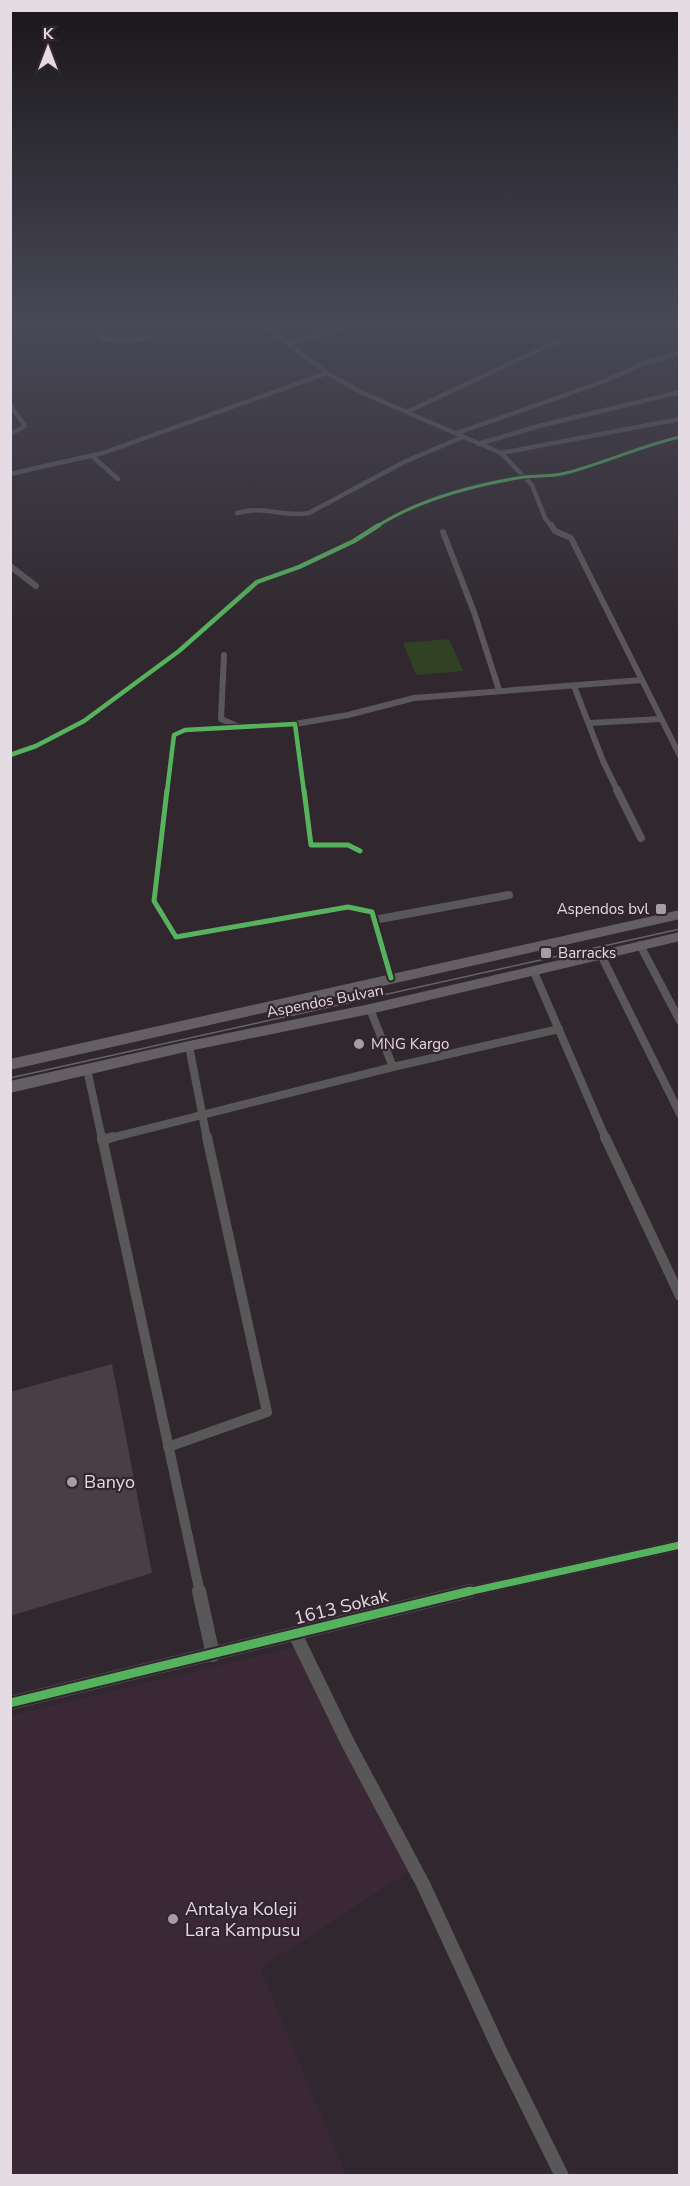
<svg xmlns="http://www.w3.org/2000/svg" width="690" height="2186" font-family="'Nunito Sans',sans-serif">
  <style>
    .built { fill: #3a2836 }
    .green { fill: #314123 }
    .building { fill: #493d46 }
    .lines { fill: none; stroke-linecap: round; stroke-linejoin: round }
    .street-far4 { stroke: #5a5759; stroke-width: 4.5 }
    .street-far3 { stroke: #5a5759; stroke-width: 6 }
    .street-far2 { stroke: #5a5759; stroke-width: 8 }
    .street-far1 { stroke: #5a5759; stroke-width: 10 }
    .street { stroke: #5a5759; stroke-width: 14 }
    .primary { fill: #635f62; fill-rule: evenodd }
    .tram { stroke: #676466; stroke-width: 1.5 }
    .cycleway-far4-casing { stroke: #33252f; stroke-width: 5 }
    .cycleway-far3-casing { stroke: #33252f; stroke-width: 7 }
    .cycleway-far2-casing { stroke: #33252f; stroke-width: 9 }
    .cycleway-far1-casing { stroke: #33252f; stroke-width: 10 }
    .cycleway-casing { stroke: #33252f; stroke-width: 13 }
    .cycleway-far4 { stroke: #56b35d; stroke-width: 3 }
    .cycleway-far3 { stroke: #56b35d; stroke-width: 4.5 }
    .cycleway-far2 { stroke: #56b35d; stroke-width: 5 }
    .cycleway-far1 { stroke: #56b35d; stroke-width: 7 }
    .cycleway { stroke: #56b35d; stroke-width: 9 }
    .poi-dot { fill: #a69ca3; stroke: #33252f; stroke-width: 2 }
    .labels { text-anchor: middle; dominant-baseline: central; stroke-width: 4.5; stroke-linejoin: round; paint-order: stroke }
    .poi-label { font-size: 15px; fill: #e5dbe2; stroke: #33252f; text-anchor: start }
    .street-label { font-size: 15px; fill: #e5dbe2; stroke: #33252f }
    .near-poi-label { font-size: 18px; fill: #e5dbe2; stroke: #33252f; text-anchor: start }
    .near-street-label { font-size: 18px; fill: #e5dbe2; stroke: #33252f }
  </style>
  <rect width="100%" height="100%" fill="#30282e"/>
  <polygon class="built" points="294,1647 410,1871 260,1968 346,2175 11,2175 10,1716"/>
  <polygon class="green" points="449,639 463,671 416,675 403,643"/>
  <polygon class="building" points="112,1364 152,1573 10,1616 10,1392"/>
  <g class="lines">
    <g class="street-far4">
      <polyline points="92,324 105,339 123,341 148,338"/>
      <polyline points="262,324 330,375 363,393 501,453 532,485 545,518 552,527"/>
      <polyline points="290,343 357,324"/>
      <polyline points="10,405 25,426 10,434"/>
      <polyline points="407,412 558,341"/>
      <polyline points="457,433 602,382 645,363 680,353"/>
      <polyline points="478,444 539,426 680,392"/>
      <polyline points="501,453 680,419"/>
      <polyline points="92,456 118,479"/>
      <polyline points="10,474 103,453 327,373"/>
      <path d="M237,513C265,505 283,518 309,513L404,462L463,437"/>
      <path d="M376,527C419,499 474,485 524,477C538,475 552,477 566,473C604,463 641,446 680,437"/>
    </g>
    <g class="street-far3">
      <polyline points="551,525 555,531 571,538 680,756"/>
      <polyline points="443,532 474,612 499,690"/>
      <polyline points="10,566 36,586"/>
      <polyline points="224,655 221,719 237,726"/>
      <polyline points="574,686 603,761 618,792"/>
      <polyline points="589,723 661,719"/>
      <polyline points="295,724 348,715 414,698 642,680"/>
      <polyline points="10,755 36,746 84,721 179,651 257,582 299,567 354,541 379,525"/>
      <polyline points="167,792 174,735 185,730 295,724 304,792"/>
    </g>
    <g class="street-far2">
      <polyline points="167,790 154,901 176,937 348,907 372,912 391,978"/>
      <polyline points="304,790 311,845 348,845 360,851"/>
      <polyline points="617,790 641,838"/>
      <polyline points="374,920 509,895"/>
      <polyline points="640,945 680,1021"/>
      <polyline points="601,955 680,1114"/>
      <polyline points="534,972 606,1139"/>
      <polyline points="189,1046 207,1139"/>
      <polyline points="393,1067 559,1029"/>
      <polyline points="87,1069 102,1139"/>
      <polyline points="107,1139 393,1067 370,1009"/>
    </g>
    <g class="street-far1">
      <polyline points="102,1137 200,1593"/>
      <polyline points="605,1137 680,1296"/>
      <polyline points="102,1140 113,1137"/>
      <polyline points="168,1447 267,1412 207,1137"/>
      <polyline points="463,1593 680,1545"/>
    </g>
    <g class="street">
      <polyline points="199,1591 213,1655"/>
      <polyline points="295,1634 348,1743 423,1884 501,2053 562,2176"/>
      <polyline points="10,1703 470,1591"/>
    </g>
    <g class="primary">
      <polygon points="680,910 680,919 10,1070 10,1059"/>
      <polygon points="680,932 680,941 370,1014 189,1051 10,1093 10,1081 189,1041 370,1004"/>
    </g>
    <polyline class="tram" points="10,1078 680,929"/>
    <defs>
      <path id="cycleway-far4" d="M376,527C419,499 474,485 524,477C538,475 552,477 566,473C604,463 641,446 680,437"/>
      <g id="cycleway-far3">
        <polyline points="10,755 36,746 84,721 179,651 257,582 299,567 354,541 379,525"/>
        <polyline points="167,792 174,735 185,730 295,724 304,792"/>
      </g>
      <g id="cycleway-far2">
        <polyline points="167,790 154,901 176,937 348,907 372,912 391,978"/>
        <polyline points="304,790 311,845 348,845 360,851"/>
      </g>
      <polyline id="cycleway-far1" points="463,1593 680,1545"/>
      <polyline id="cycleway" points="10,1703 470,1591"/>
    </defs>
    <use href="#cycleway-far4" class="cycleway-far4-casing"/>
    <use href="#cycleway-far3" class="cycleway-far3-casing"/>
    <use href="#cycleway-far2" class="cycleway-far2-casing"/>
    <use href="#cycleway-far1" class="cycleway-far1-casing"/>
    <use href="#cycleway" class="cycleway-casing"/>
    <use href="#cycleway-far4" class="cycleway-far4"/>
    <use href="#cycleway-far3" class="cycleway-far3"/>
    <use href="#cycleway-far2" class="cycleway-far2"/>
    <use href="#cycleway-far1" class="cycleway-far1"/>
    <use href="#cycleway" class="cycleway"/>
  </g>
  <linearGradient id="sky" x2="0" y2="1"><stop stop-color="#1a1619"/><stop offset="0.51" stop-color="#484857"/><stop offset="1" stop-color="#484857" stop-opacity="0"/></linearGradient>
  <rect width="690" height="630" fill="url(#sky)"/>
  <g class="poi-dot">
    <rect x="655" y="903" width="12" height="12" rx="3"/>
    <rect x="540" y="947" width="12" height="12" rx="3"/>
    <circle cx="359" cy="1044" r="6"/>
    <circle cx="72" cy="1482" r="6"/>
    <circle cx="173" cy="1919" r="6"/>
  </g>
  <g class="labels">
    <g class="poi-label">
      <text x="649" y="909" text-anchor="end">Aspendos bvl</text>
      <text x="558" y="953">Barracks</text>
      <text x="371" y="1044">MNG Kargo</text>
    </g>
    <g class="street-label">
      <text transform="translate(325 1001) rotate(-11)">Aspendos Bulvarı</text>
    </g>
    <g class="near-poi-label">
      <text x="84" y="1482">Banyo</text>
      <text x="185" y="1909">Antalya Koleji<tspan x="185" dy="21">Lara Kampusu</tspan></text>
    </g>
    <g class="near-street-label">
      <text transform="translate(341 1607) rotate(-14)">1613 Sokak</text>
    </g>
  </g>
  <rect width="690" height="2186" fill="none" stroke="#e5dbe2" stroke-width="24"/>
  <g transform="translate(48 48)" stroke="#33252f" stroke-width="4.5" paint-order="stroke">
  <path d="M0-4.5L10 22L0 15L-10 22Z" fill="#e5dbe2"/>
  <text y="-9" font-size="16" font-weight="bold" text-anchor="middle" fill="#e5dbe2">K</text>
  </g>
</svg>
